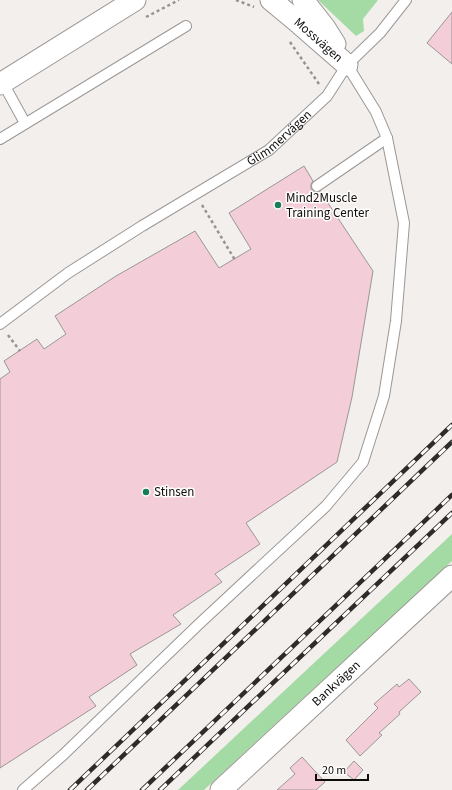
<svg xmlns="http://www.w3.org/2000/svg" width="452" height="790" font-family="'Source Sans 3',sans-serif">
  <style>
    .green { fill: #a4dba4 }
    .building { fill: #f3ced8; stroke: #9a9697 }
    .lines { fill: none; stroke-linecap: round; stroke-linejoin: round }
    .service-casing { stroke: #9b9795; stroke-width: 12 }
    .minor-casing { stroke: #9b9795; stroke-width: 23 }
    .path { stroke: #969391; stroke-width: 2.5; stroke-dasharray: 3 3; stroke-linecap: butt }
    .service { stroke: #fff; stroke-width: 10 }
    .minor { stroke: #fff; stroke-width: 21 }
    .rail-casing { stroke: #2e2c2b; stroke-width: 4.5 }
    .rail { stroke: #fffdfc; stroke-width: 3; stroke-dasharray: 9; stroke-linecap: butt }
    .poi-dot { fill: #197e57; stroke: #fffdfc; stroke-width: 1.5 }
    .labels { text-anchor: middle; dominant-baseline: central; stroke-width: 3; stroke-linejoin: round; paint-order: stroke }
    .street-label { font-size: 13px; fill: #0f0d0c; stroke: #fffdfc }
    .poi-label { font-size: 13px; fill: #0f0d0c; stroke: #fffdfc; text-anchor: start }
  </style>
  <rect width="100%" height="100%" fill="#f3efed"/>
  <g class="green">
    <polygon points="318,0 378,0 363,19 364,31 356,36"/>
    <polygon points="452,534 452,561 204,790 178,790"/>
  </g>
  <g class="building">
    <polygon points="452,12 452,64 427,43"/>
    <polygon points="304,166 313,181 311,184 311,189 315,192 320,191 373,271 352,397 337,462 246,523 260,544 215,574 222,582 173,615 181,624 130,654 137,665 89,697 96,706 0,768 0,379 10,372 4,361 37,339 44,349 66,334 55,316 116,276 195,231 219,268 251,249 229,213"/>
    <polygon points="409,679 421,692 399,712 400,714 379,733 382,735 360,756 346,740 378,708 374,704 397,684 399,687"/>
    <polygon points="302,757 325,782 316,790 277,790 295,774 290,768"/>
    <polygon points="354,761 363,770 354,780 344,772"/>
  </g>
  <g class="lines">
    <defs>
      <g id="service">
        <polyline points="3,83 25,123"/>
        <polyline points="0,139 186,26"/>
        <polyline points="317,186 387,138"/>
        <path id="s1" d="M0,324L68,273L142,226L269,150L327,96L347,65L380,33L406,0"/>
        <polyline points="23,790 63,755 199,624 326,506 363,462 384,396 396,321 404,223 387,138 376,112 347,65"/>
      </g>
      <g id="minor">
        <path id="s2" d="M271,0L300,24L347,65"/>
        <polyline points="303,0 325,28 335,44"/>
        <polyline points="0,84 135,0"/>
        <path id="s3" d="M221,790L452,576"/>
      </g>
    </defs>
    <use href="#service" class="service-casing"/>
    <use href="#minor" class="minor-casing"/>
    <g class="path">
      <polyline points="236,0 254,7"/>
      <polyline points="146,17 179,0"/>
      <polyline points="290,42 319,84"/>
      <polyline points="202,205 235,260"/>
      <polyline points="8,335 20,351"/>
    </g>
    <use href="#service" class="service"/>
    <use href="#minor" class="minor"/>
    <defs>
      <g id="rail">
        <polyline points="70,790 452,425"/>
        <polyline points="87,790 452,442"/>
        <polyline points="142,790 452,495"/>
        <polyline points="160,790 452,513"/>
      </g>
    </defs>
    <use href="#rail" class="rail-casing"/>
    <use href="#rail" class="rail"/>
  </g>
  <g class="poi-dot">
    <circle cx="278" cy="205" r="4"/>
    <circle cx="146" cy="492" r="4"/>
  </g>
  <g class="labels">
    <g class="street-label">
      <text stroke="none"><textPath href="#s2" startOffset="62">Mossvägen</textPath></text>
      <text stroke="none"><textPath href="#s1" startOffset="336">Glimmervägen</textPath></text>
      <text stroke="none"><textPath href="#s3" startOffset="157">Bankvägen</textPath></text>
    </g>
    <g class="poi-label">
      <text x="286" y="198">Mind2Muscle<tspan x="286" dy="15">Training Center</tspan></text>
      <text x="154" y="492">Stinsen</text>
    </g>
  </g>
  <path d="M316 774v6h52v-6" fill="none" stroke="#0f0d0c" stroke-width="2"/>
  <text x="322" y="774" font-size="12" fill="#0f0d0c" stroke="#fffdfc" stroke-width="3" paint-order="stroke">20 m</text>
</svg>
